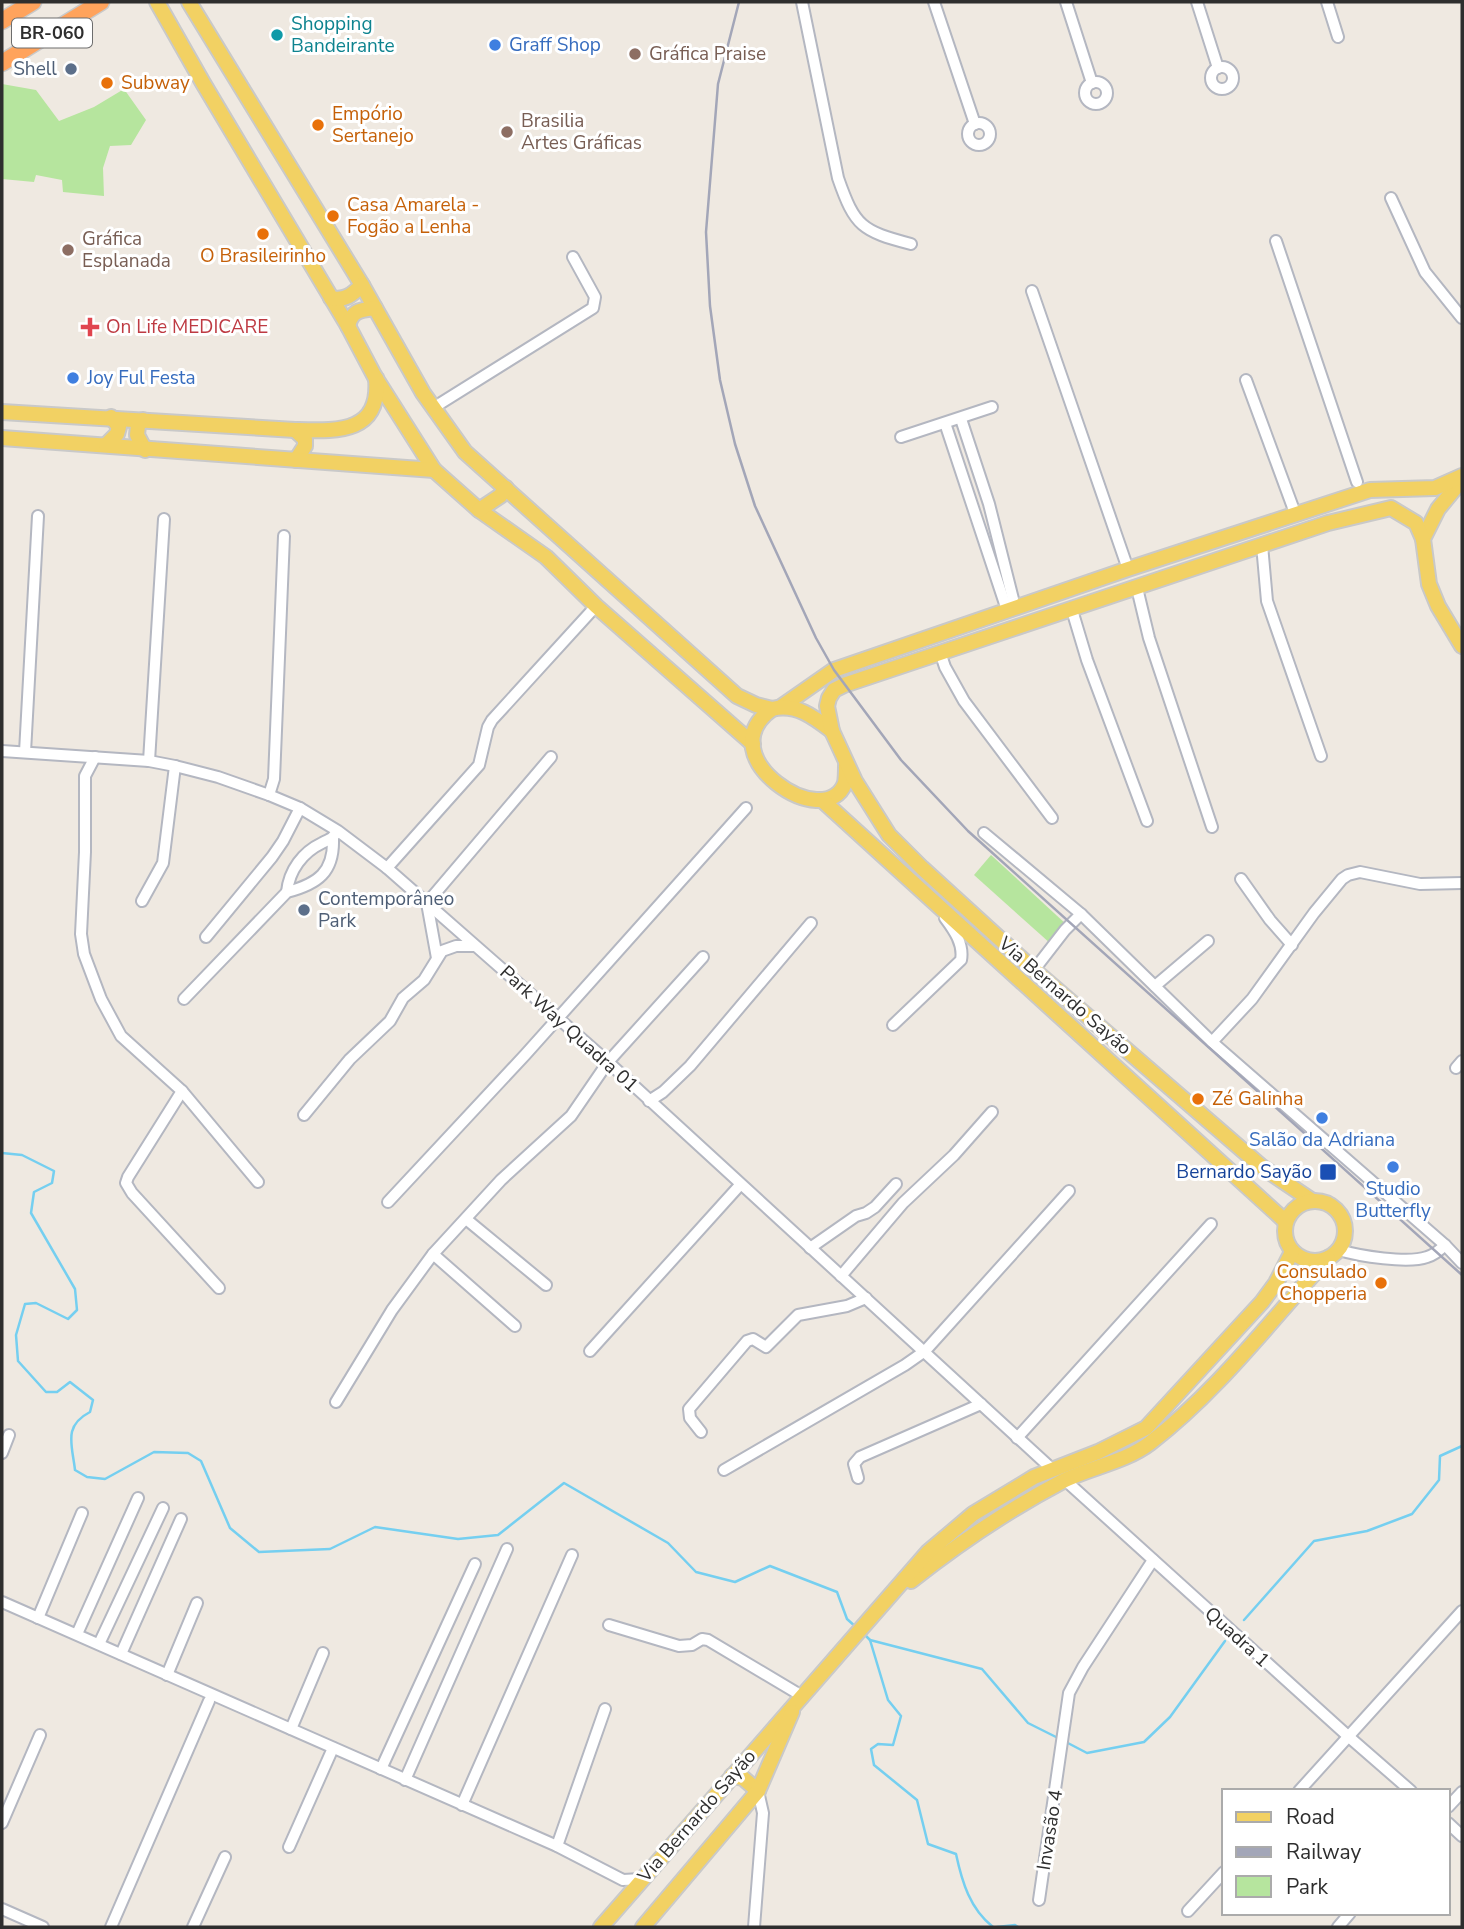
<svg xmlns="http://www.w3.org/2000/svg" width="1464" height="1929" font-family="'Nunito Sans',sans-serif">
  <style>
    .green { fill: #b6e59e }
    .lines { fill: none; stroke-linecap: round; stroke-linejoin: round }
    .stream { stroke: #75cff0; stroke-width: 2.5 }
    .minor-casing { stroke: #b4b7c1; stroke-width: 14 }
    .major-casing { stroke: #c9c9c9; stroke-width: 18 }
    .highway-casing { stroke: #c9c9c9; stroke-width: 19 }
    .minor { stroke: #fff; stroke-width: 10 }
    .major { stroke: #f2d163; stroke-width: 14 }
    .highway { stroke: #ffa35c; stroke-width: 16 }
    .rail { stroke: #a3a6b8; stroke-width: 2.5 }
    .culture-dot { fill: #0f9aa8; stroke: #fff; stroke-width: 2.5 }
    .shop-dot { fill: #3f7fe0; stroke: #fff; stroke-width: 2.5 }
    .education-dot { fill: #8d6e63; stroke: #fff; stroke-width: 2.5 }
    .service-dot { fill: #5c6f8a; stroke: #fff; stroke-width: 2.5 }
    .food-dot { fill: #e8710a; stroke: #fff; stroke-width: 2.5 }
    .health-dot { fill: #e0444e; stroke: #fff; stroke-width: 2.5 }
    .transit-dot { fill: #1a4fb4; stroke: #fff; stroke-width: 2.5 }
    .labels { text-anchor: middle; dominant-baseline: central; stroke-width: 6; stroke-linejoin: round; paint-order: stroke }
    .shield { fill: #fff; stroke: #6d6d6d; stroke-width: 2 }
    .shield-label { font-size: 18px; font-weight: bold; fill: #2e2e2e }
    .culture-label { font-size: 19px; fill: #0d838f; stroke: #fff; text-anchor: start }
    .shop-label { font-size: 19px; fill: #366cbe; stroke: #fff; text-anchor: start }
    .education-label { font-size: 19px; fill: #785e54; stroke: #fff; text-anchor: start }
    .service-label { font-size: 19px; fill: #4e5e75; stroke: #fff; text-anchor: end }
    .food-label { font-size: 19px; fill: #c56008; stroke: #fff; text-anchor: start }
    .health-label { font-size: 19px; fill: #be3a42; stroke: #fff; text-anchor: start }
    .street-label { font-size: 19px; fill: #2e2e2e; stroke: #fff }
    .transit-label { font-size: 19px; fill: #164399; stroke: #fff; text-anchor: end }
  </style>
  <rect width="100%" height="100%" fill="#efe9e1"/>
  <g class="green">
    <polygon points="2,84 36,90 59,121 94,107 124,89 146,120 131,145 110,146 103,168 104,196 63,192 62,180 36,175 34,182 2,179"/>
    <polygon points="991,855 1067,925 1051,944 974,875"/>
  </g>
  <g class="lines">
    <g class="stream">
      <path d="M2,1153L22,1155L54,1171L52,1183L34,1192L31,1213L75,1289L77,1310L68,1319L36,1303L25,1304L16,1335L18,1361L46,1392H57L70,1382L93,1400L90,1412C63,1426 72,1444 75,1470L87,1477L105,1479L154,1452L188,1453L201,1461L230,1528L259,1552L330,1549L375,1527L458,1539L498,1535L564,1483L668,1543L696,1572L735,1582L770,1566L837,1592L847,1619L857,1628"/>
      <polyline points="1244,1620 1314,1541 1367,1531 1412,1514 1439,1480 1440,1456 1462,1446"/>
      <path d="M865,1635L870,1640L888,1700L901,1716L893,1745L878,1744L871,1749L874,1765L917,1800L928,1844L956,1854C962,1882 970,1909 993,1927"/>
      <polyline points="870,1640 982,1669 1028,1723 1058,1738"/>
      <polyline points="1064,1741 1087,1753 1144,1742 1170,1717 1225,1641"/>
      <polyline points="997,1927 1015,1925 1018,1927"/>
    </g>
    <defs>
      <g id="minor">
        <path d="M802,2L838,178C855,227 862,231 911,244"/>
        <polyline points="934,2 975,124"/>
        <polyline points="1066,2 1092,83"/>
        <polyline points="1197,2 1218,68"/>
        <polyline points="1327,2 1338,37"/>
        <circle cx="1222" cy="78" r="11"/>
        <circle cx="1096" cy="93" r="11"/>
        <circle cx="979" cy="134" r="11"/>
        <polyline points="1391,198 1425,272 1462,318"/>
        <polyline points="1276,241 1357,482"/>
        <polyline points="1032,291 1128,569"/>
        <polyline points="1246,380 1295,513"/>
        <polyline points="433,408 593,308 595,297 573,257"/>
        <polyline points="961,419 989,504 1015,607"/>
        <polyline points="945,423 1007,610"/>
        <polyline points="901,437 992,407"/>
        <polyline points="1262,545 1267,601 1321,756"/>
        <polyline points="1137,588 1149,638 1212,827"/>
        <polyline points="1072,610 1087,660 1147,821"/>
        <polyline points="940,652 945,667 964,701 1052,818"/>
        <polyline points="2,751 149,761 175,766 218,777 269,795 300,808 338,831 387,868 608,1062 1053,1470"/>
        <polyline points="25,752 38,516"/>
        <polyline points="95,757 85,776 85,852 81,934 84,954 101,999 121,1036 182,1091 128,1177 126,1183 132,1193 219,1288"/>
        <polyline points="149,761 164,519"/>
        <polyline points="269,795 274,779 284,536"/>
        <polyline points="984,833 1081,914 1212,1042 1445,1245 1462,1263"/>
        <polyline points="387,868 479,765 488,727 492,720 596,606"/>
        <polyline points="1241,879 1270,920 1292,945"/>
        <path d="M287,892C289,870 303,852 322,843C329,839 332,840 336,833"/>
        <polyline points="142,901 163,863 175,766"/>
        <polyline points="206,937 272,857 283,841 300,808"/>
        <polyline points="437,958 427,903 551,757"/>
        <polyline points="1034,970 1065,930 1081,914"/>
        <polyline points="1155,986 1208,941"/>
        <path d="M184,999L287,892C318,884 334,872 333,839"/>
        <path d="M893,1025L961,960C964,944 954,930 945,918"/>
        <polyline points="1212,1042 1252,999 1314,913 1342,879 1348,875 1360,872 1420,884 1462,883"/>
        <polyline points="1456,1068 1462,1061"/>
        <polyline points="182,1091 258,1182"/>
        <polyline points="649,1101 663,1092 690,1066 811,923"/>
        <polyline points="304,1115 350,1059 390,1021 403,998 424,980 442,951 456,946 474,946"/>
        <polyline points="388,1202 525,1055 746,808"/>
        <polyline points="466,1219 546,1285"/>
        <polyline points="810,1248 856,1216 866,1213 875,1207 896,1184"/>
        <path d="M1339,1250C1359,1256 1408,1264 1427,1257C1434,1255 1440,1250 1445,1245"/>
        <polyline points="433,1254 515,1326"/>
        <polyline points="841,1276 903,1203 954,1155 992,1112"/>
        <polyline points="590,1351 740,1185"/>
        <polyline points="336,1402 392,1310 433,1254 501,1180 571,1116 608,1062 703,957"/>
        <polyline points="701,1432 690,1418 689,1409 747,1341 753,1339 766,1347 798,1315 847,1306 866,1298"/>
        <polyline points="1017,1438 1211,1224"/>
        <polyline points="2,1453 9,1435"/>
        <polyline points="724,1470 905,1365 925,1351 1069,1191"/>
        <polyline points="858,1478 854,1464 860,1457 981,1404"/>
        <polyline points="1065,1480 1349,1737 1411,1791"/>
        <polyline points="2,1602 557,1846 623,1880 641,1879"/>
        <polyline points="38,1618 82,1513"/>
        <polyline points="609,1625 679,1646 692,1645 702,1639 708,1640 802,1696"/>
        <polyline points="77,1634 138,1498"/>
        <polyline points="99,1644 163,1508"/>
        <polyline points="121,1654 181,1519"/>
        <polyline points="167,1675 197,1603"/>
        <polyline points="291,1729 323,1653"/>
        <polyline points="381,1769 475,1564"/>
        <polyline points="405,1780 507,1549"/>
        <polyline points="1299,1791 1462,1611"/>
        <polyline points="462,1805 572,1555"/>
        <polyline points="1448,1807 1462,1792"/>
        <polyline points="2,1823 40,1735"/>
        <polyline points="1448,1823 1462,1836"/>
        <polyline points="557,1846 605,1709"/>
        <polyline points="289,1847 333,1748"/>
        <polyline points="1039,1900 1069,1693 1083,1667 1153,1560"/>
        <polyline points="2,1909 43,1927"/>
        <polyline points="1188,1911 1224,1872"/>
        <polyline points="111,1927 209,1701"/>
        <polyline points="193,1927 225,1857"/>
        <polyline points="754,1927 763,1813 758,1791"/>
        <polyline points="1338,1927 1350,1913"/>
      </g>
      <g id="major">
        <polyline points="157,2 203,83 348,326 375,377 434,470 479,510 546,557 596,606 753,744"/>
        <polyline points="189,2 362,285 423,393 465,452 737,696 756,705 772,709"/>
        <path d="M331,298C345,301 352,295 362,285"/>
        <path d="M348,326C352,310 360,310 375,308"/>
        <path d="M2,412L295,430C337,431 381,434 376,378"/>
        <polyline points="143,420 138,425 137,435 145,450"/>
        <polyline points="295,430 305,439 305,446 296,460"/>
        <polyline points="2,438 434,470"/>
        <polyline points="106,445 117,434 119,427 111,417"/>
        <polyline points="1461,481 1438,509 1423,539 1429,584 1438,606 1462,646"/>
        <polyline points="479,510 500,496 506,488"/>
        <polyline points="781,707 834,670 1128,569 1370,490 1435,488 1462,476"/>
        <path d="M832,731C814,717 796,703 772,709C706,756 826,835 845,783C846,778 846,771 846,766"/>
        <polyline points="822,800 1285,1221"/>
        <polyline points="1311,1200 1262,1167 1034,970 922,868 889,835 855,781 832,731 827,706 829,698 834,690 844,685 1328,523 1391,508 1416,523 1423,539"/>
        <circle cx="1315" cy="1231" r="30"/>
        <path d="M911,1581C959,1543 1008,1510 1063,1481C1091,1467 1125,1462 1150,1443C1218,1391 1271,1320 1328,1258"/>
        <polyline points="732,1776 743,1778 758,1791"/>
        <polyline points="601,1927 928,1552 973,1514 1034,1477 1098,1452 1146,1428 1262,1302 1276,1283 1292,1252"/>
        <polyline points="643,1927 758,1791 792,1712"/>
      </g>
      <g id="highway">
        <polyline points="2,21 33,2"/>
        <polyline points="2,63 101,2"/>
      </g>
    </defs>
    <use href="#minor" class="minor-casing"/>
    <use href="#major" class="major-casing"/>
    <use href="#highway" class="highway-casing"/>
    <use href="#minor" class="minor"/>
    <use href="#major" class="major"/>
    <use href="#highway" class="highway"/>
    <polyline class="rail" points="739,2 718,84 706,232 710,306 720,380 735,444 755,506 816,638 834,670 901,760 968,831 1462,1275"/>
  </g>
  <circle class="culture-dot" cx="277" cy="35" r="7"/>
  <g class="shop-dot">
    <circle cx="495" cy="45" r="7"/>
    <circle cx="73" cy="378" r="7"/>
    <circle cx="1322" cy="1118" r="7"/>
    <circle cx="1393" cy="1167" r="7"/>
  </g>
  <g class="education-dot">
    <circle cx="635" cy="54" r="7"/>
    <circle cx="507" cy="132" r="7"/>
    <circle cx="68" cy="250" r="7"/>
  </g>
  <g class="service-dot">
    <circle cx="71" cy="69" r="7"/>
    <circle cx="304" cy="910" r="7"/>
  </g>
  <g class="food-dot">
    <circle cx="107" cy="83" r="7"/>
    <circle cx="318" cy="125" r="7"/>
    <circle cx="333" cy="216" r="7"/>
    <circle cx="263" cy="234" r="7"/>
    <circle cx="1198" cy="1099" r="7"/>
    <circle cx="1381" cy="1283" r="7"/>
  </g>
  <path class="health-dot" d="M86.5 316.5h7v7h7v7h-7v7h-7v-7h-7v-7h7z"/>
  <rect class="transit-dot" x="1319" y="1163" width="18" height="18" rx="3.5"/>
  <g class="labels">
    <rect class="shield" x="12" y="18.5" width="80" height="29" rx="5"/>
    <g class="shield-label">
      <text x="52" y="33">BR-060</text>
    </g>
    <g class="culture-label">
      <text x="291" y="24">Shopping<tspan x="291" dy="22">Bandeirante</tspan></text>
    </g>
    <g class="shop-label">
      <text x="509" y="45">Graff Shop</text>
      <text x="87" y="378">Joy Ful Festa</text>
      <text x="1322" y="1140" text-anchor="middle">Salão da Adriana</text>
      <text x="1393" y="1189" text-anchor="middle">Studio<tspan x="1393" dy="22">Butterfly</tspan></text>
    </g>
    <g class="education-label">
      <text x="649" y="54">Gráfica Praise</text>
      <text x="521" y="121">Brasilia<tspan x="521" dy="22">Artes Gráficas</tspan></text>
      <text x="82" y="239">Gráfica<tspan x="82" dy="22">Esplanada</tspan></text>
    </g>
    <g class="service-label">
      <text x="57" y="69">Shell</text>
      <text x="318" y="899" text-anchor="start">Contemporâneo<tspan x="318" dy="22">Park</tspan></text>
    </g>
    <g class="food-label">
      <text x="121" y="83">Subway</text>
      <text x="332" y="114">Empório<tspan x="332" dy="22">Sertanejo</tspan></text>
      <text x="347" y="205">Casa Amarela -<tspan x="347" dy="22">Fogão a Lenha</tspan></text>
      <text x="263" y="256" text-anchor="middle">O Brasileirinho</text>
      <text x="1212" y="1099">Zé Galinha</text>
      <text x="1367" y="1272" text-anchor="end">Consulado<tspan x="1367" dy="22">Chopperia</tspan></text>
    </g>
    <g class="health-label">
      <text x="106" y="327">On Life MEDICARE</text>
    </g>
    <g class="street-label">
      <text transform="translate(1065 996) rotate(41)">Via Bernardo Sayão</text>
      <text transform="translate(569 1029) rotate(42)">Park Way Quadra 01</text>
      <text transform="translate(1237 1637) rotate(42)">Quadra 1</text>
      <text transform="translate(697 1816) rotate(-49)">Via Bernardo Sayão</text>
      <text transform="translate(1050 1830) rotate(-81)">Invasão 4</text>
    </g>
    <g class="transit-label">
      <text x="1312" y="1172">Bernardo Sayão</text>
    </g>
  </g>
  <rect width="1464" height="1929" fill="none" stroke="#2e2e2e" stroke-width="7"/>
  <rect x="1222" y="1789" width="228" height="126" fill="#ffffff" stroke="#ababab" stroke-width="2"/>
  <rect x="1236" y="1812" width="35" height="10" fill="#f2d163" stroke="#ababab" stroke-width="2"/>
  <text x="1286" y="1824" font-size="21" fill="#2e2e2e">Road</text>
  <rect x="1236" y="1847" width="35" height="10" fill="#a3a6b8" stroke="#ababab" stroke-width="2"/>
  <text x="1286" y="1859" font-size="21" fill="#2e2e2e">Railway</text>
  <rect x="1236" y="1876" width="35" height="21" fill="#b6e59e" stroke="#ababab" stroke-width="2"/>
  <text x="1286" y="1894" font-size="21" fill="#2e2e2e">Park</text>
</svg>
